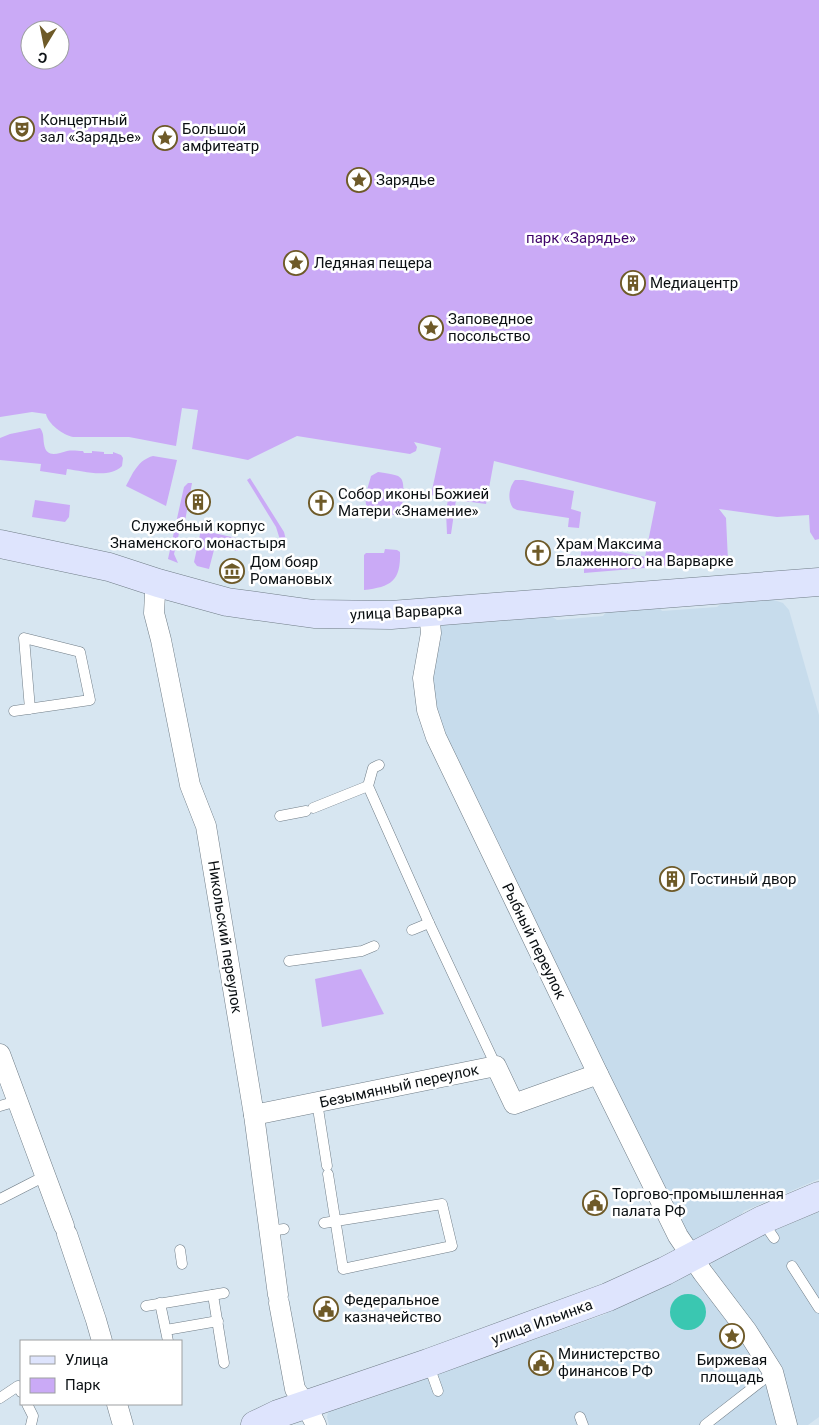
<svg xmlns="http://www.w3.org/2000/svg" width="819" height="1425" font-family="Roboto,sans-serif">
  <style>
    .built { fill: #c7dcec }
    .green { fill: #caaaf6; fill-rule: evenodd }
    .water { fill: #3ac7b1 }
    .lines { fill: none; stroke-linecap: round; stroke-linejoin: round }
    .lane-casing { stroke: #707d87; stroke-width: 11 }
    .street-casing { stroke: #707d87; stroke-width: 21 }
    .secondary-casing { stroke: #707d87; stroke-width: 29 }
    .lane { stroke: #fff; stroke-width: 10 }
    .street { stroke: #fff; stroke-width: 20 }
    .secondary { stroke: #dee4fd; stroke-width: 28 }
    .labels { text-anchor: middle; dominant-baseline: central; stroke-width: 5; stroke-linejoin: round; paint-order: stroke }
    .poi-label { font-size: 15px; fill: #0b1013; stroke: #fff; text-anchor: start }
    .park-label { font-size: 15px; fill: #3f046a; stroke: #fff }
    .street-label { font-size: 15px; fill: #0b1013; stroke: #fff }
  </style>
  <rect width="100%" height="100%" fill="#d7e6f1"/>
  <g class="built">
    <polygon points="768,600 774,600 783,603 789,610 819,715 819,1179 744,1211 737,1220 690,1246 431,711 436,620 544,611 557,620 603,616 611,606 655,603 662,611 717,607 722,603"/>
    <polygon points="819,1212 819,1417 808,1425 793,1425 712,1269 711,1260 712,1256"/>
    <polygon points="678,1272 692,1273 743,1338 770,1385 777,1425 329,1425 327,1417 329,1409 344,1401 351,1405 606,1314 610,1306"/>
  </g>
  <g class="green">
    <path d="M0,0H819V539L815,540L810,532L809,515L777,517L719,509L726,518L728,561L584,573V564L581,563V544L645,557L656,502L494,461L486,504L456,500L451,534H447L446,512L448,499L431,495L441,448L414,442L417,447L416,451L410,454L297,436L248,460L192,449L198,410L182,408L176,446L129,437H73C63,435 48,424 46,414L32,412L0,417ZM30,30H60V60H30Z"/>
    <path d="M40,428C44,433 43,437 44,444C46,458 57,454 67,451C72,450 78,451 83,451L84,453H92V451L104,452V454H113V452L121,455L123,458L122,466C109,479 83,471 67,469L66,475L40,471L41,464L0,460V438L10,434Z"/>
    <path d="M153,456L177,460L166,506L126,486C133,473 138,460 153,456Z"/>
    <path d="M378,472C401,476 405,473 403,499C402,504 403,510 398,513C392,518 371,514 367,507C363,499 369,484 371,476Z"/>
    <polygon points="250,478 284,532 287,544 282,546 276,527 247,480"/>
    <path d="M515,480H523L574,491L571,509L581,512L579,528L568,527L569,518L517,510L513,508C507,500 509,487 515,480Z"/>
    <polygon points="188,483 192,483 185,521 182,521 174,554 178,563 168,559 184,487"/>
    <polygon points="35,500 70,505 69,517 65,522 32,517"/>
    <polygon points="201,530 240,539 238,551 215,546 209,569 197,566 194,562"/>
    <path d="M385,549L397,550L400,552C401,581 391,587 364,590V555L366,553H384Z"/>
    <polygon points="361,969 384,1014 322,1027 315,979"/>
  </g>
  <circle class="water" cx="688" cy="1312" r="18"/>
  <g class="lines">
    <defs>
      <g id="lane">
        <polyline points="14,711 90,700 80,652 24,638 30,709"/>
        <polyline points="379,765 373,768 368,786 429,923 496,1066"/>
        <polyline points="313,808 368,786"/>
        <polyline points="280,816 306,811"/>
        <polyline points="412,930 429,923"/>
        <polyline points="289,961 362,951 374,946"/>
        <polyline points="317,1102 327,1166"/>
        <polyline points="0,1106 17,1101"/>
        <polyline points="0,1199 45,1176"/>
        <polyline points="763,1222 774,1238"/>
        <polyline points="324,1223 336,1221 442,1204 452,1246 343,1269 328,1174"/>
        <polyline points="270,1231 284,1229"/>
        <polyline points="180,1250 182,1264"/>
        <polyline points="792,1266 819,1308"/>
        <polyline points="213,1295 224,1363"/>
        <polyline points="160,1303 168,1341"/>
        <polyline points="146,1306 224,1293"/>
        <polyline points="166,1330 218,1321"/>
        <polyline points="428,1363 438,1391"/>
        <polyline points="0,1398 18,1386 21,1392"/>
        <polyline points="27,1404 33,1416 31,1425"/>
        <polyline points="580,1417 583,1425"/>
        <polyline points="705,1425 773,1372"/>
      </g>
      <g id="street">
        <polyline points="158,583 155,594 154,613 161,640 190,785 206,826 254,1115 278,1295"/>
        <polyline points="429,612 431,633 423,678 427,710 436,737 598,1074 678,1236 703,1273 747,1331 773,1372 787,1425"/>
        <polyline points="0,1054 64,1226"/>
        <polyline points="254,1115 496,1066 514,1104 598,1074"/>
        <polyline points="67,1234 96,1320 102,1341"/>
        <polyline points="279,1303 295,1389 306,1405 316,1425"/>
        <polyline points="117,1404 123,1425"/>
      </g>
      <g id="secondary">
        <polyline points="0,544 109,567 158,583 227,602 314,614 391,615 819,582"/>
        <polyline points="255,1425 278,1414 428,1363 608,1297 665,1271 762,1220 819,1196"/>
      </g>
    </defs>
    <use href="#lane" class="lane-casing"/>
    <use href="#street" class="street-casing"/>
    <use href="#secondary" class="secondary-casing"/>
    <use href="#lane" class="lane"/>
    <use href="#street" class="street"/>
    <use href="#secondary" class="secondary"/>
  </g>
  <defs>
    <symbol id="theatre-ring" viewBox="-11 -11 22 22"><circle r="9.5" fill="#fff" stroke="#6e5a28" stroke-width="1.5"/><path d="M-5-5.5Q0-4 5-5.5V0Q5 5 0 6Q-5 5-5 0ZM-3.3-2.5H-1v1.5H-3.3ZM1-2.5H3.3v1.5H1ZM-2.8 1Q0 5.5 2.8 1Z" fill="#6e5a28"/></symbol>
    <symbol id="sight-ring" viewBox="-11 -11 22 22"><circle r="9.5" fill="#fff" stroke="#6e5a28" stroke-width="1.5"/><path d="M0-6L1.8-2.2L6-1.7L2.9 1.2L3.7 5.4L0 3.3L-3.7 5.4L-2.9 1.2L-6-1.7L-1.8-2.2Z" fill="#6e5a28"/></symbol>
    <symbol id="building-ring" viewBox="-11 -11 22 22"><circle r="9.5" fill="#fff" stroke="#6e5a28" stroke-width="1.5"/><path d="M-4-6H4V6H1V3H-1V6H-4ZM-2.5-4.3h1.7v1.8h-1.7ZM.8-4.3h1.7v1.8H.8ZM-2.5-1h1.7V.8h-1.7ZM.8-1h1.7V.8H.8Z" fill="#6e5a28"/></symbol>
    <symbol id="church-ring" viewBox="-11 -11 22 22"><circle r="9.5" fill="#fff" stroke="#6e5a28" stroke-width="1.5"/><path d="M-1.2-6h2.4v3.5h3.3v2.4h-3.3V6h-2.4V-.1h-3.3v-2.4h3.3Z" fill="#6e5a28"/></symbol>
    <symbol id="museum-ring" viewBox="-11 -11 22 22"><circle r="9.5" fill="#fff" stroke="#6e5a28" stroke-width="1.5"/><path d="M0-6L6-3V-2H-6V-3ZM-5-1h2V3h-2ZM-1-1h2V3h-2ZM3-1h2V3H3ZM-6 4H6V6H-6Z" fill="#6e5a28"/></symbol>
    <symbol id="civic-ring" viewBox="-11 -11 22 22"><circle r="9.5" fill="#fff" stroke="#6e5a28" stroke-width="1.5"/><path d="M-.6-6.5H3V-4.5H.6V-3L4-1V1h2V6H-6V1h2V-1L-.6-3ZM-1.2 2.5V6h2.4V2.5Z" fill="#6e5a28"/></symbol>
  </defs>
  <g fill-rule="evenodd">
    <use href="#theatre-ring" x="8" y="115" width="28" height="28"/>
    <use href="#sight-ring" x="151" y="124" width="28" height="28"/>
    <use href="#sight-ring" x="345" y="166" width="28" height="28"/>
    <use href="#sight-ring" x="282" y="249" width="28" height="28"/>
    <use href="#building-ring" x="619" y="269" width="28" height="28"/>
    <use href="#sight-ring" x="417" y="314" width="28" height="28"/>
    <use href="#building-ring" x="184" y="488" width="28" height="28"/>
    <use href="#church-ring" x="307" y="489" width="28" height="28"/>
    <use href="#church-ring" x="524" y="539" width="28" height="28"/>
    <use href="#museum-ring" x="218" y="557" width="28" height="28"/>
    <use href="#building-ring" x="658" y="865" width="28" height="28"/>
    <use href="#civic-ring" x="581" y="1189" width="28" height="28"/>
    <use href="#civic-ring" x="312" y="1295" width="28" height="28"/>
    <use href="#sight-ring" x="718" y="1322" width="28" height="28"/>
    <use href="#civic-ring" x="527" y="1349" width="28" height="28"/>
  </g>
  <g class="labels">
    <g class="poi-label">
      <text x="40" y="120">Концертный<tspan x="40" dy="17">зал «Зарядье»</tspan></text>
      <text x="182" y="129">Большой<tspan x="182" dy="17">амфитеатр</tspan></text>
      <text x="376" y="180">Зарядье</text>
      <text x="314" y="263">Ледяная пещера</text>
      <text x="650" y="283">Медиацентр</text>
      <text x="448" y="319">Заповедное<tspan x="448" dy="17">посольство</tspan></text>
      <text x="338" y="494">Собор иконы Божией<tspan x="338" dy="17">Матери «Знамение»</tspan></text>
      <text x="198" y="526" text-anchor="middle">Служебный корпус<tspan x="198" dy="17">Знаменского монастыря</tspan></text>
      <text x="556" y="544">Храм Максима<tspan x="556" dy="17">Блаженного на Варварке</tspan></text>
      <text x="250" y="562">Дом бояр<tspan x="250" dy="17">Романовых</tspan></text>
      <text x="690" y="879">Гостиный двор</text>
      <text x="612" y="1194">Торгово-промышленная<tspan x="612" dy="17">палата РФ</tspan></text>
      <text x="344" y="1300">Федеральное<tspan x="344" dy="17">казначейство</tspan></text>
      <text x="558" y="1354">Министерство<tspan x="558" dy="17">финансов РФ</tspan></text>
      <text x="732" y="1360" text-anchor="middle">Биржевая<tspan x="732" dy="17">площадь</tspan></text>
    </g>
    <g class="park-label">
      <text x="581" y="238">парк «Зарядье»</text>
    </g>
    <g class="street-label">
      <text transform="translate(406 612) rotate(-3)">улица Варварка</text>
      <text transform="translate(225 937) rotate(81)">Никольский переулок</text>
      <text transform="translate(534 941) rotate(64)">Рыбный переулок</text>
      <text transform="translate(399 1086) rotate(-12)">Безымянный переулок</text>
      <text transform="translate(542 1322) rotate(-20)">улица Ильинка</text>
    </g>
  </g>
  <rect x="20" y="1340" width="162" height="65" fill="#ffffff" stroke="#9d9fa1"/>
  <rect x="30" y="1356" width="25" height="8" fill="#dee4fd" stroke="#9d9fa1"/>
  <text x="65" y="1365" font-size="15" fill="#0b1013">Улица</text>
  <rect x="30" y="1378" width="25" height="15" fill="#caaaf6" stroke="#9d9fa1"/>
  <text x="65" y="1390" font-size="15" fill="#0b1013">Парк</text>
  <g transform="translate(45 45) rotate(190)"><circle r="24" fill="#ffffff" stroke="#9d9fa1"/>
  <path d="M0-4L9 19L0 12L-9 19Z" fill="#6e5a28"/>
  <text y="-8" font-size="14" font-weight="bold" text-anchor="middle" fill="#0b1013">С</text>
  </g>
</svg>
